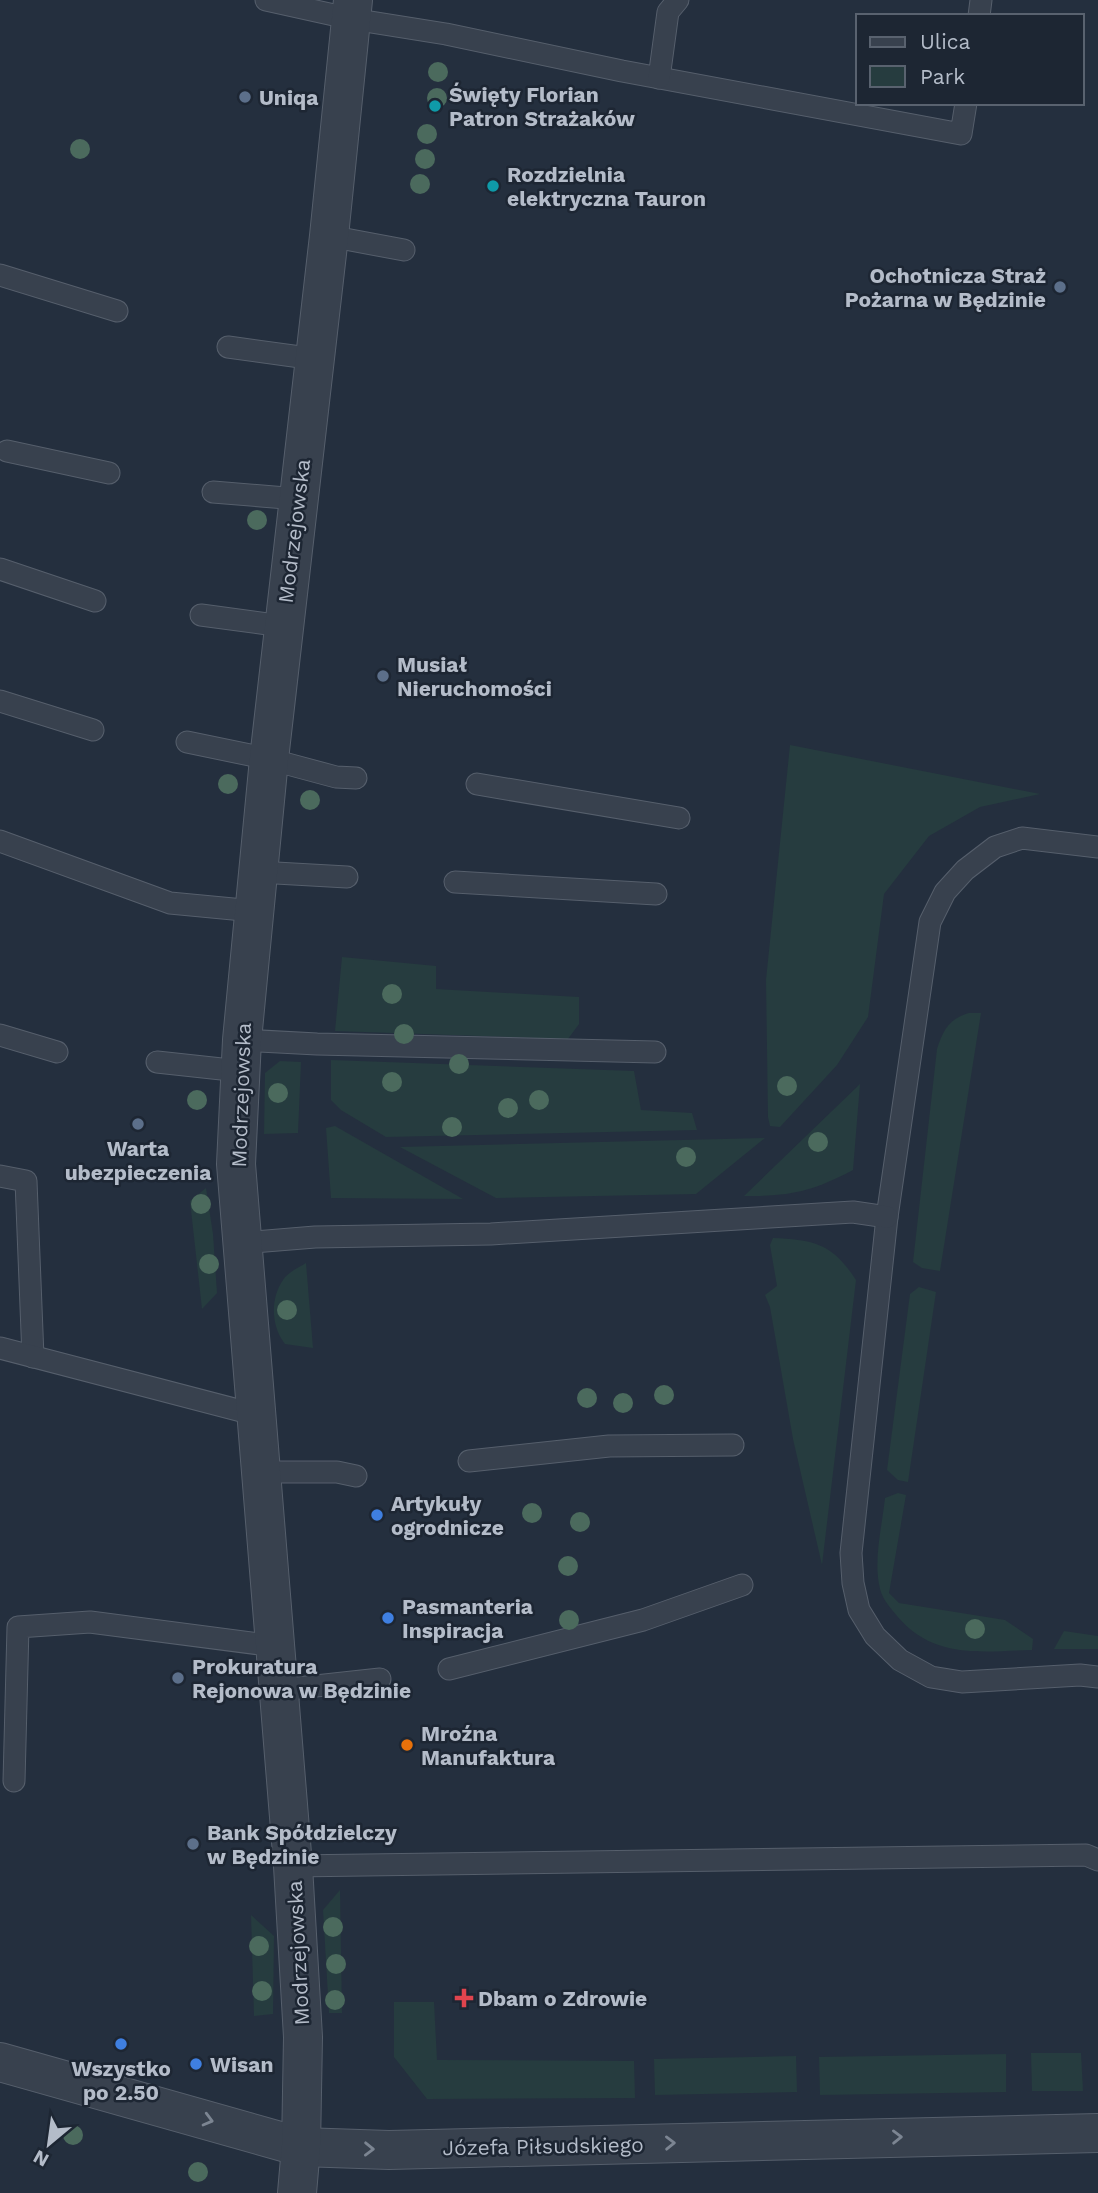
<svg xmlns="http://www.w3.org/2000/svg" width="1098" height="2193" font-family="'Work Sans',sans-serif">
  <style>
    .green { fill: #263c3f }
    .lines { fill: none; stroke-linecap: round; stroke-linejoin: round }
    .service-casing { stroke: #565f6c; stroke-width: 23 }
    .minor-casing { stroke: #565f6c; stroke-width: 40 }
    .service { stroke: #38414e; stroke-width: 21 }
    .minor { stroke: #38414e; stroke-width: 38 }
    .tree { fill: #4b6a5d }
    .oneway { stroke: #7c8592 }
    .service-dot { fill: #5c6f8a; stroke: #1d2633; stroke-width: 2.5 }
    .culture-dot { fill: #0f9aa8; stroke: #1d2633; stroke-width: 2.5 }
    .shop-dot { fill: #3f7fe0; stroke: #1d2633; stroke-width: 2.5 }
    .food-dot { fill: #e8710a; stroke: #1d2633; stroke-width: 2.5 }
    .health-dot { fill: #e0444e; stroke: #1d2633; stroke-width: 2.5 }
    .labels { text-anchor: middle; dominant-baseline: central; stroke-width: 5; stroke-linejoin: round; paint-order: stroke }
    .poi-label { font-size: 21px; font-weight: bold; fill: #b4bcc9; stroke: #1d2633; text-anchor: start }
    .street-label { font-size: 21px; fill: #b4bcc9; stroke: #1d2633 }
  </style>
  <rect width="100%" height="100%" fill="#242f3e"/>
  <g class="green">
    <polygon points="790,745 1040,794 980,807 929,836 884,894 868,1017 837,1065 780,1127 770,1126 768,1117 766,980"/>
    <polygon points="342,957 436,966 436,989 579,997 579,1024 568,1039 335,1031"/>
    <path d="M969,1013H981L940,1271L922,1268L913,1262L937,1049C943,1030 949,1019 969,1013Z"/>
    <polygon points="331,1060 634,1071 641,1110 692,1113 697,1130 386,1137 341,1110 331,1100"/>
    <polygon points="280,1061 301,1062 298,1133 264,1134 265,1073"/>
    <path d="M860,1084L853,1170C811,1192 791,1196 744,1196Z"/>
    <polygon points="335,1126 463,1199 331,1198 326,1128"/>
    <polygon points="765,1138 696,1194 496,1198 400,1147"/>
    <polygon points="206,1188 213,1234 217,1293 202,1309 190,1201"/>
    <path d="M773,1238C814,1240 832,1243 856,1280L822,1565L793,1439L770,1307L765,1295L777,1286L770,1245Z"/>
    <path d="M306,1263L313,1348L285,1344C271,1326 270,1299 283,1280C287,1273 298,1268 306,1263Z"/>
    <polygon points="919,1287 936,1292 908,1482 898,1480 887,1470 910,1294"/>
    <path d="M898,1493L906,1495L889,1593L899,1603L1005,1620L1033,1639L1032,1650C982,1651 934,1660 897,1616C889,1606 881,1598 879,1584C874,1557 882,1526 885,1498Z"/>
    <polygon points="1064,1631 1098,1636 1098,1649 1054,1649"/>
    <polygon points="340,1890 342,2013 329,2013 323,1910"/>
    <polygon points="251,1915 274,1936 273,2014 254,2016"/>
    <polygon points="394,2002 434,2002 437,2060 634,2061 635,2098 427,2099 394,2057"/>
    <polygon points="1031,2053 1081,2053 1083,2091 1032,2091"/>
    <polygon points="1006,2054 1006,2092 820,2095 819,2057"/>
    <polygon points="796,2056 797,2092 655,2095 654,2059"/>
  </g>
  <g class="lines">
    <defs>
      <g id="service">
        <polyline points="266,0 352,19 446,34 622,71 961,134 966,103"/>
        <polyline points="979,16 981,0"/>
        <polyline points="659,78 668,12 678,0"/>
        <polyline points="329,236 404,250"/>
        <polyline points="0,275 117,311"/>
        <polyline points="228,347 315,359"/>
        <polyline points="7,451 109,473"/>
        <polyline points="213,492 298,499"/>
        <polyline points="0,569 95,601"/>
        <polyline points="201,615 282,626"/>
        <polyline points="0,701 93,730"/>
        <polyline points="187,742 269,759 336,777 356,778"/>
        <polyline points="477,784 679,818"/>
        <polyline points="0,841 170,903 254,911"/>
        <polyline points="1098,847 1022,838 995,847 965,870 945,892 930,922 887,1217 851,1553 853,1583 859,1610 875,1636 900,1660 931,1677 962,1682 1080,1675 1098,1677"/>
        <polyline points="258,872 347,877"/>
        <polyline points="455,882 656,894"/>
        <polyline points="0,1035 57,1052"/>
        <polyline points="242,1040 317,1044 655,1052"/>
        <polyline points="157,1062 240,1071"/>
        <polyline points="0,1176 26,1181 33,1357"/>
        <polyline points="242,1243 315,1237 491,1234 853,1212 887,1217"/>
        <polyline points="0,1348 257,1415"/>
        <polyline points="469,1461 609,1446 733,1445"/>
        <polyline points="261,1472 337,1472 356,1476"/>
        <polyline points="449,1669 643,1620 742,1585"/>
        <polyline points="279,1690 380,1679"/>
        <polyline points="14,1781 18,1627 90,1622 275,1646"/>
        <polyline points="293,1866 1086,1855 1098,1860"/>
      </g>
      <g id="minor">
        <polyline points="0,2062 301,2147 389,2150 1098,2133"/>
        <polyline points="297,2193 301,2147 303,2037 293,1866 236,1164 242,1040 269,759 329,236 353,0"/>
      </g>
    </defs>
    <use href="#service" class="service-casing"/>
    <use href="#minor" class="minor-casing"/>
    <use href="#service" class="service"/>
    <use href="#minor" class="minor"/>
  </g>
  <g class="tree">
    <circle cx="438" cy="72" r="10"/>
    <circle cx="437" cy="98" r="10"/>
    <circle cx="427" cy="134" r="10"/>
    <circle cx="80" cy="149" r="10"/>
    <circle cx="425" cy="159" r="10"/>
    <circle cx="420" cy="184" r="10"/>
    <circle cx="257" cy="520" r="10"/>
    <circle cx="228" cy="784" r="10"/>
    <circle cx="310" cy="800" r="10"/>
    <circle cx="392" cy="994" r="10"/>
    <circle cx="404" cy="1034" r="10"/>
    <circle cx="459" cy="1064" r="10"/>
    <circle cx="392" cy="1082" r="10"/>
    <circle cx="787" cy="1086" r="10"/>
    <circle cx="278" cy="1093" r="10"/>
    <circle cx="197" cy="1100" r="10"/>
    <circle cx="539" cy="1100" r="10"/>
    <circle cx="508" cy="1108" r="10"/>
    <circle cx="452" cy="1127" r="10"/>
    <circle cx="818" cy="1142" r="10"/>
    <circle cx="686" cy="1157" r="10"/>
    <circle cx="201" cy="1204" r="10"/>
    <circle cx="209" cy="1264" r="10"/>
    <circle cx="287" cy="1310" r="10"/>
    <circle cx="664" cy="1395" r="10"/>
    <circle cx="587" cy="1398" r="10"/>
    <circle cx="623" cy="1403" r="10"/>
    <circle cx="532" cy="1513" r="10"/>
    <circle cx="580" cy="1522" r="10"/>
    <circle cx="568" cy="1566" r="10"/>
    <circle cx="569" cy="1620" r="10"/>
    <circle cx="975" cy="1629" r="10"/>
    <circle cx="333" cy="1927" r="10"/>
    <circle cx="259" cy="1946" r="10"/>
    <circle cx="336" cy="1964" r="10"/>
    <circle cx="262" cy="1991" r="10"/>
    <circle cx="335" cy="2000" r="10"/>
    <circle cx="73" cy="2135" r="10"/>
    <circle cx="198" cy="2172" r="10"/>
  </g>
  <defs><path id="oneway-chevron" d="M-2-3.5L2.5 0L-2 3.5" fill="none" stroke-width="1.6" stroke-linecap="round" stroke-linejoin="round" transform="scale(1.75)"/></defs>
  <g class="oneway">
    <use href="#oneway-chevron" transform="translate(208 2120) rotate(15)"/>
    <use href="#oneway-chevron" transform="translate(897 2137) rotate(-1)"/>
    <use href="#oneway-chevron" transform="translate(670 2143) rotate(-1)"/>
    <use href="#oneway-chevron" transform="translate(369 2149) rotate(1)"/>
  </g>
  <g class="service-dot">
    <circle cx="245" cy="97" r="7"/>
    <circle cx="1060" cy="287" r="7"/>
    <circle cx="383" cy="676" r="7"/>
    <circle cx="138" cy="1124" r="7"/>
    <circle cx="178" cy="1678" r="7"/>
    <circle cx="193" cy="1844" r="7"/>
  </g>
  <g class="culture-dot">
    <circle cx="435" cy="106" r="7"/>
    <circle cx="493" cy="186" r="7"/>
  </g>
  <g class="shop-dot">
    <circle cx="377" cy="1515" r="7"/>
    <circle cx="388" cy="1618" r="7"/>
    <circle cx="121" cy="2044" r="7"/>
    <circle cx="196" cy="2064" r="7"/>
  </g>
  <circle class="food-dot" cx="407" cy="1745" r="7"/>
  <path class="health-dot" d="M460.5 1987.5h7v7h7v7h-7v7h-7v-7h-7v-7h7z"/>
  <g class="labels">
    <g class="poi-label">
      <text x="449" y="94">Święty Florian<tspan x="449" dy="24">Patron Strażaków</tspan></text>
      <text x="259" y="97">Uniqa</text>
      <text x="507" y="174">Rozdzielnia<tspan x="507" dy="24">elektryczna Tauron</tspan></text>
      <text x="1046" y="275" text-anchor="end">Ochotnicza Straż<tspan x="1046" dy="24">Pożarna w Będzinie</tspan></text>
      <text x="397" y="664">Musiał<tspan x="397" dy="24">Nieruchomości</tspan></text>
      <text x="138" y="1148" text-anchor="middle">Warta<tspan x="138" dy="24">ubezpieczenia</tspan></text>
      <text x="391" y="1503">Artykuły<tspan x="391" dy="24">ogrodnicze</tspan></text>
      <text x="402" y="1606">Pasmanteria<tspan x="402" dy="24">Inspiracja</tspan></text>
      <text x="192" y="1666">Prokuratura<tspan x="192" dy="24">Rejonowa w Będzinie</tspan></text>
      <text x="421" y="1733">Mroźna<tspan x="421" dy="24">Manufaktura</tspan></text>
      <text x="207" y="1832">Bank Spółdzielczy<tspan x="207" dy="24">w Będzinie</tspan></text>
      <text x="478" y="1998">Dbam o Zdrowie</text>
      <text x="210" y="2064">Wisan</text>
      <text x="121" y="2068" text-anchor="middle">Wszystko<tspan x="121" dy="24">po 2.50</tspan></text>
    </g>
    <g class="street-label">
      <text transform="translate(294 531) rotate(-83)">Modrzejowska</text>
      <text transform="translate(241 1095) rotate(-88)">Modrzejowska</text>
      <text transform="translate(298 1953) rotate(-93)">Modrzejowska</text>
      <text transform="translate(543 2146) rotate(-1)">Józefa Piłsudskiego</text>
    </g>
  </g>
  <rect x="856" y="14" width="228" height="91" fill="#1d2633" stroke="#59626f" stroke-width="2"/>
  <rect x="870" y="37" width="35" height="10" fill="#38414e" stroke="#59626f" stroke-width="2"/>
  <text x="920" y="49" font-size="21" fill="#b4bcc9">Ulica</text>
  <rect x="870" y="66" width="35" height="21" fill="#263c3f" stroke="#59626f" stroke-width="2"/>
  <text x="920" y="84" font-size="21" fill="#b4bcc9">Park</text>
  <g transform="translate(49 2144) rotate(209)" stroke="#1d2633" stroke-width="5" paint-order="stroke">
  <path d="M0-5L12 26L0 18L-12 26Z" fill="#b4bcc9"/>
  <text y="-10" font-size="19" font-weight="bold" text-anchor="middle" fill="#b4bcc9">N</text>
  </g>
</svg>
